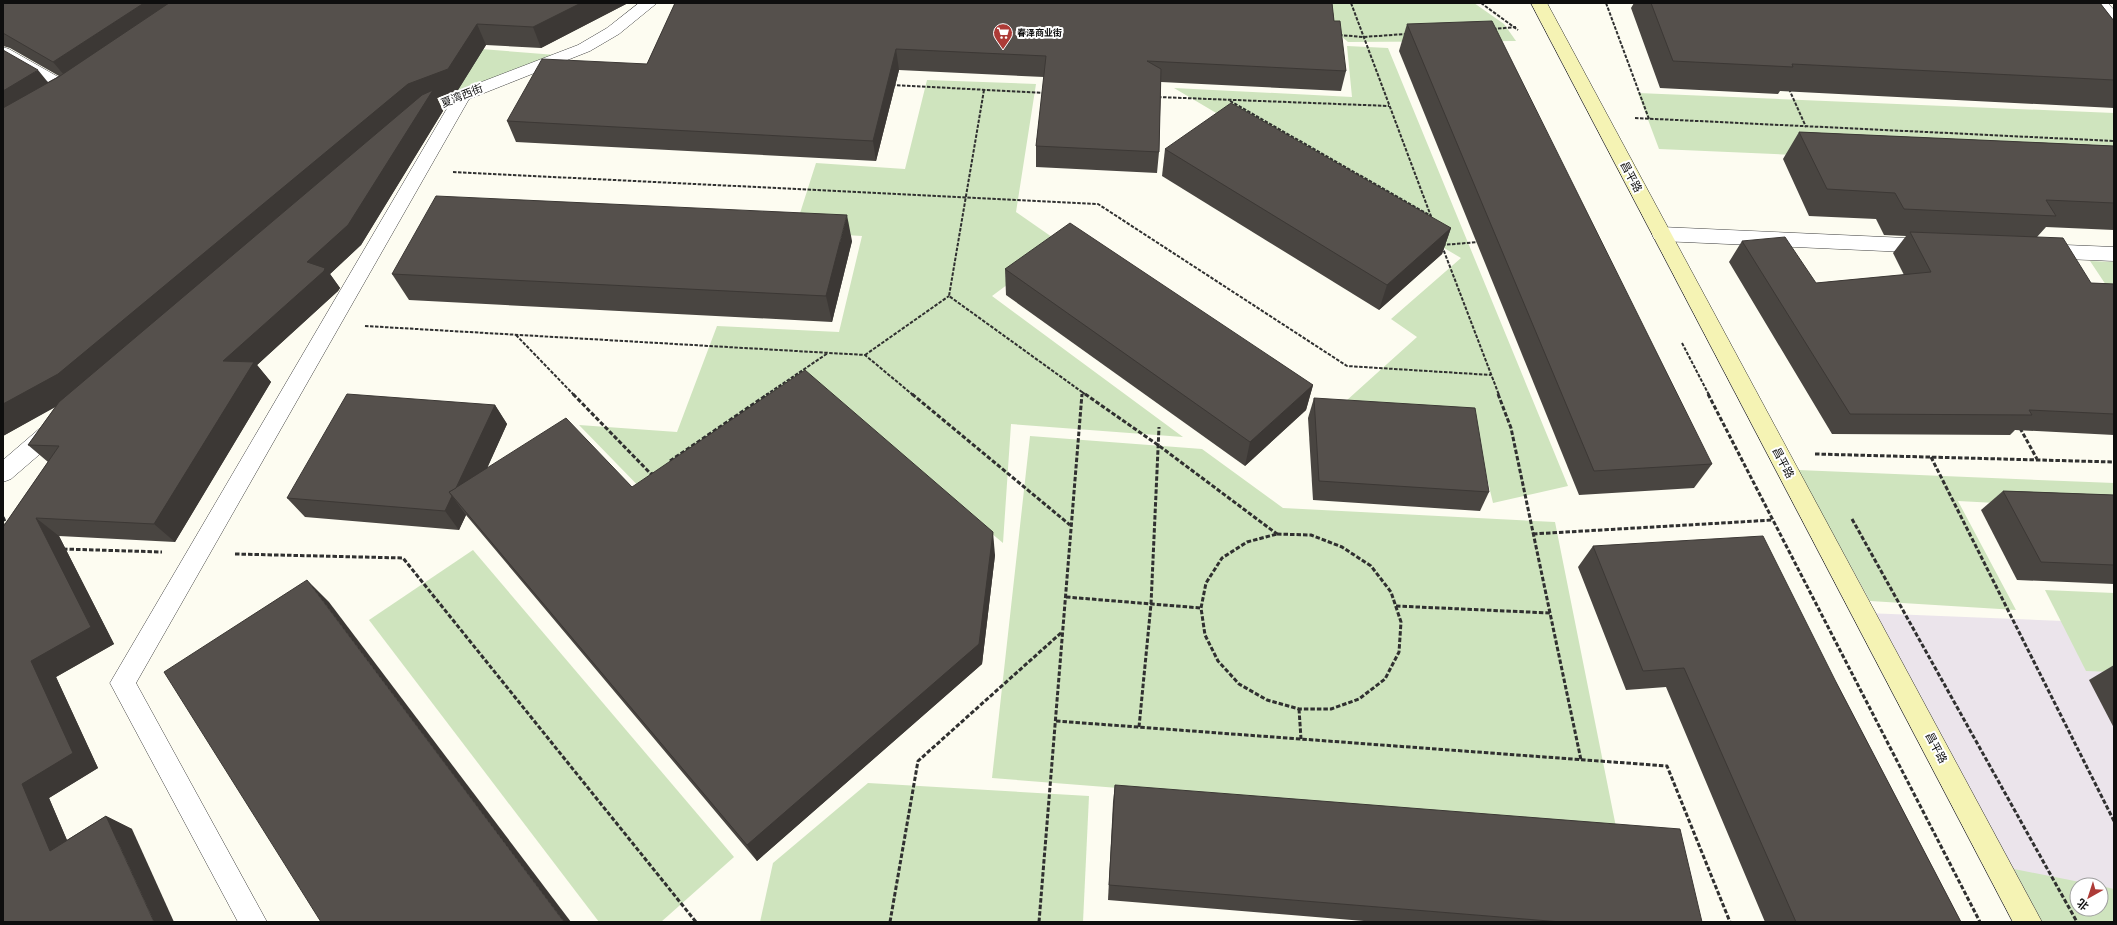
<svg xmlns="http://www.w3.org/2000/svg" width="2117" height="925" font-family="'Source Serif 4','Noto Sans SC',serif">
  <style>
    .industrial { fill: #ebe4eb; fill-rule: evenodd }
    .green { fill: #cfe4be }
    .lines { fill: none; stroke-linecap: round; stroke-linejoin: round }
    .lane-casing { stroke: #414141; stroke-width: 1 }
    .secondary-casing { stroke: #303030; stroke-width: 1 }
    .path-far1 { stroke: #303030; stroke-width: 2; stroke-dasharray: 3.5 1.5; stroke-linecap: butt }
    .path { stroke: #303030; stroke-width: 3; stroke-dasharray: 4.5 2; stroke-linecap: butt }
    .lane { fill: #fff; fill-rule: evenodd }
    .secondary { fill: #f5f3b4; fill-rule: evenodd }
    .wall { fill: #494541 }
    .shaded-wall { fill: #3c3835 }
    .building { fill: #55504c; stroke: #3c3835 }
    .labels { text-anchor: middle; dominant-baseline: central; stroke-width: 4; stroke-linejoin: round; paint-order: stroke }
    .far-poi-label { font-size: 9px; font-weight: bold; fill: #0e0e0e; stroke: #fff; text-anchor: start }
    .street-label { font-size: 11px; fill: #0e0e0e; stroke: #fff }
  </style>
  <rect width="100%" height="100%" fill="#fdfcf1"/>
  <path class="industrial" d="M1866,613L2114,623V922H2031ZM2077,885H2101V909H2077Z"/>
  <g class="green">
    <polygon points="1331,3 1474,3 1504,24 1516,41 1348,42 1332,28"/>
    <polygon points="1347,46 1388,48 1568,486 1493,503 1473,419 1336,410 1417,337 1391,319 1461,258 1174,88 1352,97"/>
    <polygon points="481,49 556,55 455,93"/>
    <polygon points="927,80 1036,84 1016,212 1062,244 992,296 1183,437 1011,424 1003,543 815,386 651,499 579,425 677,432 717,326 839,332 862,236 794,232 816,163 905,169"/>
    <polygon points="1638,93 2114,113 2114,169 1659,149"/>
    <polygon points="2090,261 2114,262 2114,297"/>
    <polygon points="1030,436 1202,449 1283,508 1555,522 1616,827 992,778"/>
    <polygon points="1798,470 2114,483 2114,509 1958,501 2016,610 1870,601"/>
    <polygon points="473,550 734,857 661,922 599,922 369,620"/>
    <polygon points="2045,590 2114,593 2114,672 2086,671"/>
    <polygon points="868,783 1089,796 1083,922 760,922 773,863"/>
    <polygon points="2014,869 2095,885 2077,885 2077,909 2101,909 2101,886 2114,889 2114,922 2042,922"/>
  </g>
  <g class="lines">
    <defs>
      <g id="lane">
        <polygon points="639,3 657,3 619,34 590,51 469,99 136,683 267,922 238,922 110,683 449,105 445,104 442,100 445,96 578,45 607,28"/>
        <polygon points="2092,3 2108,3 2114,10 2114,26 2108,24"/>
        <polygon points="3,47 9,49 76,87 78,91 76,95 70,96 64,95 3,59"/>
        <polygon points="1661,227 1929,239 1936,241 1939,246 1936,251 1929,253 1661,241 1654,239 1652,234 1654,229"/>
        <polygon points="2041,244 2114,247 2114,261 2041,258 2034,256 2031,251 2034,246"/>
        <polygon points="54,420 62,423 65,429 62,435 11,479 3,482 3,460 46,423"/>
      </g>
      <polygon id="secondary" points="1531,3 1547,3 2042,922 2013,922"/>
    </defs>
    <use href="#lane" class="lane-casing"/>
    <use href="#secondary" class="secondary-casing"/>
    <g class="path-far1">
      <polyline points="1351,3 1432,219"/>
      <polyline points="1481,3 1518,30"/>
      <polyline points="1606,3 1649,119"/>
      <polyline points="1493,29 1516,27"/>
      <polyline points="1339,35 1363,37 1406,34"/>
      <polyline points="892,85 1045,93"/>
      <polyline points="1789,89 1806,127"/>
      <polyline points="984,90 949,296 1082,392 1082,395"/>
      <polyline points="1158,97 1389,106"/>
      <polyline points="1230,101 1431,216"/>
      <polyline points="1635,118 2114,141"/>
      <polyline points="453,172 1098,204 1347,366 1491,375"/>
      <polyline points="1442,245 1479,242"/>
      <polyline points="1442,246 1499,395"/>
      <polyline points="365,326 865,355 913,395"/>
      <polyline points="516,335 574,395"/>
      <polyline points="1682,343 1709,395"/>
      <polyline points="865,355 949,296"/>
      <polyline points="1082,392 1086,395"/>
      <polyline points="766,395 828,353"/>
    </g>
    <g class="path">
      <polyline points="573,394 651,474 653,473"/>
      <polyline points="912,394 1070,525"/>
      <polyline points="1085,394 1158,445 1277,534"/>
      <polyline points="1498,394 1511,428 1581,760"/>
      <polyline points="1708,394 1980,922"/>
      <polyline points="2020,428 2037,459"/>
      <polyline points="1815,454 2114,462"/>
      <polyline points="1931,457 2114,821"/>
      <polyline points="670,461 768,394"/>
      <polyline points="3,517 7,526"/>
      <polyline points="1852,519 2077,922"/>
      <polygon points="1277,534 1311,535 1342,547 1371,566 1391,592 1401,622 1399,652 1385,679 1359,699 1331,709 1299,709 1267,700 1239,684 1218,661 1205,635 1201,608 1206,583 1222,558 1247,542"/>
      <polyline points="1533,534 1773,520"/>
      <polyline points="63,549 162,552"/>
      <polyline points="235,554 403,558 696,922"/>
      <polyline points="1066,597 1201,608"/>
      <polyline points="1396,606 1550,613"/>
      <polyline points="1299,709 1301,739"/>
      <polyline points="1056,721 1667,766 1730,922"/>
      <polyline points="1139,727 1151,604 1159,427"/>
      <polyline points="890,922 918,761 1062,632"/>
      <polyline points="1039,922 1082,394"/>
    </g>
    <use href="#lane" class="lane"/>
    <use href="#secondary" class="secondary"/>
  </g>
  <g class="wall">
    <polygon points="3,3 628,3 541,48 486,45 458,90 437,98 443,111 361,245 330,274 340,288 338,291 257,365 271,382 175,542 59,536 114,644 56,677 98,768 49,798 67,840 106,816 132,829 3,922 3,527 48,462 28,445 56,406 3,436 3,50 48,82 59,76 10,48 3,46"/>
    <polygon points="657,3 1332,3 1334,21 1346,71 1341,91 1161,82 1159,152 1157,173 1036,167 1036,146 1044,77 899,70 876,161 516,142 507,121 647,64 675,4"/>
    <polygon points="1634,3 2100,3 2114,21 2114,108 1780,91 1778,94 1660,88 1631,8"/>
    <polygon points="1407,24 1712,464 1694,488 1579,495 1399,51"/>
    <polygon points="1799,132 2114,146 2114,230 2046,227 2037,237 2091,283 2114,284 2114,435 2015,430 2010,435 1832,434 1729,262 1742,241 1816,283 1904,275 1893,253 1906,236 1884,235 1876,219 1809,216 1783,159"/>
    <polygon points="1165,149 1451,228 1442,254 1379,310 1162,176"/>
    <polygon points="852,241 832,322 409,300 392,274"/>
    <polygon points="1005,269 1313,385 1306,410 1245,466 1006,295"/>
    <polygon points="1314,398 1489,492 1480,511 1313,500 1308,418"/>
    <polygon points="495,405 507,424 487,468 632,487 995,555 982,664 757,861 466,515 459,530 305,517 287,498"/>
    <polygon points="2003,491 2114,495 2114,584 2017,580 1981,510"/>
    <polygon points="1593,546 1836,682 1961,922 1765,922 1666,687 1626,690 1578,567"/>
    <polygon points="2114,665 2114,728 2089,680"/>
    <polygon points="1115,785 1702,922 1376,922 1108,900 1113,802"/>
  </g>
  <g class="shaded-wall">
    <polygon points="144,3 189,3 70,82 53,62"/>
    <polygon points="581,3 628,3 541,48 533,27"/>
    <polygon points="477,24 486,45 458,90 437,98 443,111 361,245 330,274 340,288 338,291 257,365 271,382 175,542 154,524 79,394 3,436 3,404"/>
    <polygon points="896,49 899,70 876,161 873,141"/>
    <polygon points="38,70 55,91 3,122 3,91"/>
    <polygon points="847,215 852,241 832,322 826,296"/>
    <polygon points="1451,228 1442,254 1379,310 1387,285"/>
    <polygon points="1313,385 1306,410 1245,466 1250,442"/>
    <polygon points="495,405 507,424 467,513 452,495"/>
    <polygon points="452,496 466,515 459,530 445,511"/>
    <polygon points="36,518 59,536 114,644 56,677 98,768 49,798 77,864 50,851 22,784"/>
    <polygon points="993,532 995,555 982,664 757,861 747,845"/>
    <polygon points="307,580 329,602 571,922 564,922"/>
    <polygon points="106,816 132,829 174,922 154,922"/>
  </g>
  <g class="building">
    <polygon points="3,3 144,3 53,62 3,33"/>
    <polygon points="169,3 581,3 533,27 477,24 448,69 408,84 58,374 3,404 3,108 60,76"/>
    <polygon points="675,3 1332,3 1334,21 1340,21 1346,71 1147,61 1161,69 1159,152 1036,146 1046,56 896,49 873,141 507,121 542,59 647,64"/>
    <polygon points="1651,3 2100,3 2114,21 2114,80 1792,64 1793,67 1673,61"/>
    <polygon points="1492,21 1712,464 1594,471 1407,24"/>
    <polygon points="3,50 38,70 3,91"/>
    <polygon points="433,90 348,225 307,262 325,268 324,271 223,361 254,362 154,524 36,518 91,627 31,661 73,753 22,784 50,851 106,816 154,922 3,922 3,527 59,446 28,445 59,402 422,95"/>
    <polygon points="1231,103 1451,228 1387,285 1165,149"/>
    <polygon points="1799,132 2114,146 2114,203 2046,200 2056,216 1904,209 1895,193 1827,189"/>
    <polygon points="436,196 847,215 826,296 392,274"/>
    <polygon points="1070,223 1313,385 1250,442 1005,269"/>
    <polygon points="1910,232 2063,238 2091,283 2114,284 2114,414 2029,410 2032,415 1850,414 1742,241 1785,237 1816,283 1931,272"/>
    <polygon points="805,370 993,532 979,644 747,845 449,492 566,418 632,487"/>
    <polygon points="347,394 495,405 456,488 449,492 452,496 445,511 287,498"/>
    <polygon points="1314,398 1475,408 1489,492 1319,481"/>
    <polygon points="2003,491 2114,495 2114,565 2041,562"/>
    <polygon points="1763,536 1836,682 1961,922 1796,922 1684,668 1643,671 1593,546"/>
    <polygon points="307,580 564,922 321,922 164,672"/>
    <polygon points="1115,785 1680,829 1702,922 1561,922 1109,885"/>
  </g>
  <defs>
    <symbol id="supermarket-pin" viewBox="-11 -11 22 30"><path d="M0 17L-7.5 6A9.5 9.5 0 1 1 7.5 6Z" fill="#ad3b37" stroke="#fff"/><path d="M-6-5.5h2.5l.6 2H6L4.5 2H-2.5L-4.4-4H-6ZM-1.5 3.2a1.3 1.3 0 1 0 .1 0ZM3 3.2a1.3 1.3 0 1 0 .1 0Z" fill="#fff"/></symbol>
  </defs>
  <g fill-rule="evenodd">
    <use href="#supermarket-pin" x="992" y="22" width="22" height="30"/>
  </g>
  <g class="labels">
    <g class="far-poi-label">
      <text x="1017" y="33">春泽商业街</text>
    </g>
    <g class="street-label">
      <text transform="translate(462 96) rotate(-22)">夏湾西街</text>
      <text transform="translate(1631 177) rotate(62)">昌平路</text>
      <text transform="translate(1783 463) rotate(62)">昌平路</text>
      <text transform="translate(1936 748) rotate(62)">昌平路</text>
    </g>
  </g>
  <rect width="2117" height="925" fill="none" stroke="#0e0e0e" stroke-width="8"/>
  <g transform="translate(2089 897) rotate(219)"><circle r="19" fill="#ffffff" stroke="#9f9f9f"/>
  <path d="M0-3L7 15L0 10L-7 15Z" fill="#ad3b37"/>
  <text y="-6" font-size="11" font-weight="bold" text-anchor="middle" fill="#0e0e0e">北</text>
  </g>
</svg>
